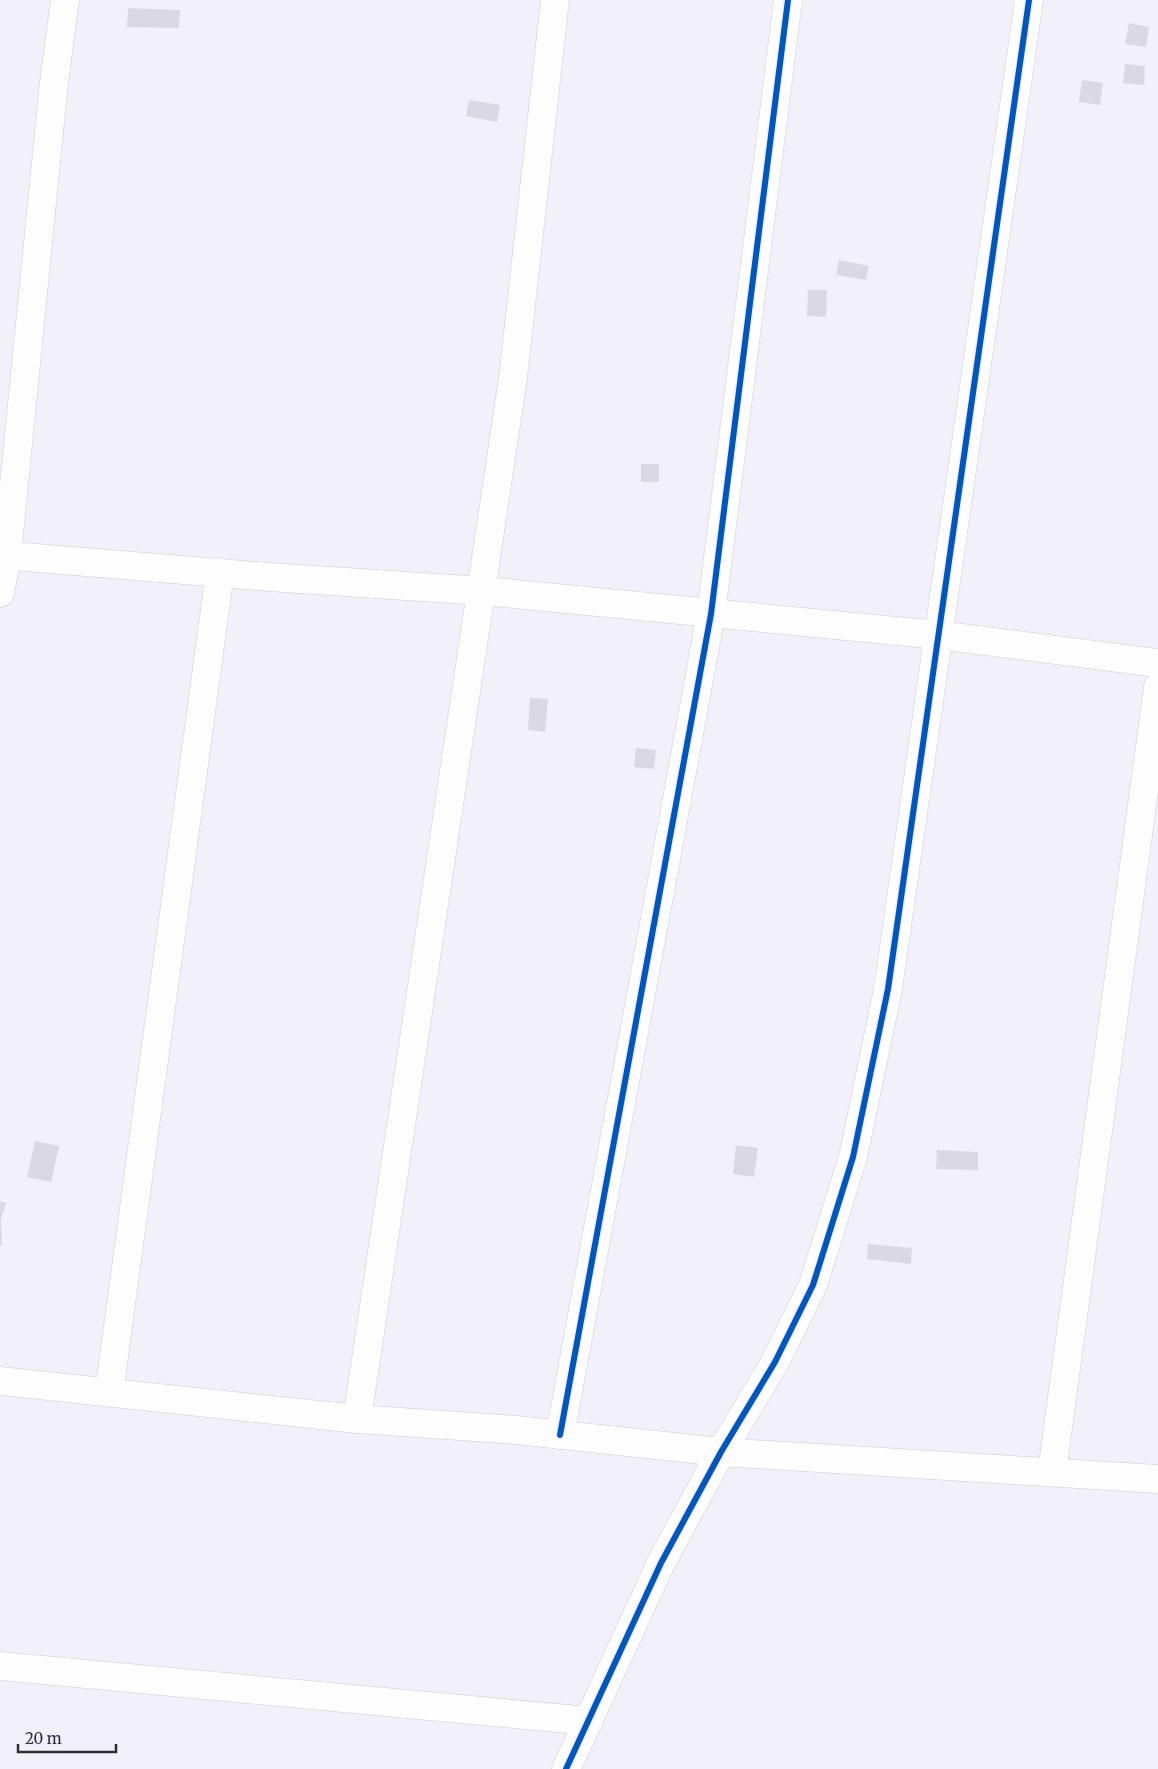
<svg xmlns="http://www.w3.org/2000/svg" width="1158" height="1769" font-family="Merriweather,serif">
  <style>
    .building { fill: #dad8e0 }
    .lines { fill: none; stroke-linecap: round; stroke-linejoin: round }
    .street-casing { stroke: #cdccd3; stroke-width: 29 }
    .street { stroke: #fdfdfe; stroke-width: 28 }
    .cycleway-casing { stroke: #efecfd; stroke-width: 9 }
    .cycleway { stroke: #0057b8; stroke-width: 6 }
  </style>
  <rect width="100%" height="100%" fill="#f2f0f9"/>
  <g class="building">
    <polygon points="128,8 180,10 179,28 127,27"/>
    <polygon points="1129,23 1149,27 1146,47 1125,44"/>
    <polygon points="1125,64 1145,66 1144,85 1123,83"/>
    <polygon points="1082,80 1103,83 1100,105 1079,102"/>
    <polygon points="469,100 500,105 497,122 466,116"/>
    <polygon points="839,260 869,266 866,280 836,275"/>
    <polygon points="808,290 827,290 826,317 807,316"/>
    <rect x="641" y="464" width="18" height="18"/>
    <polygon points="530,698 548,699 545,732 528,730"/>
    <polygon points="636,748 656,750 654,769 634,767"/>
    <polygon points="35,1141 59,1146 51,1182 27,1177"/>
    <polygon points="736,1145 758,1148 754,1177 733,1174"/>
    <polygon points="937,1150 978,1152 978,1170 936,1169"/>
    <polygon points="0,1201 6,1203 1,1219 2,1246 0,1246"/>
    <polygon points="868,1244 912,1248 911,1264 867,1259"/>
  </g>
  <g class="lines">
    <defs>
      <g id="street">
        <polyline points="0,555 269,577 483,591 938,635 1158,663"/>
        <polyline points="0,593 7,555 54,82 65,0"/>
        <polyline points="0,1381 357,1419 516,1430 721,1452 1158,1479"/>
        <polyline points="109,1393 220,572"/>
        <polyline points="357,1419 513,378 555,0"/>
        <polyline points="560,1435 711,614 788,0"/>
        <polyline points="1052,1472 1158,687"/>
        <polyline points="0,1666 589,1721"/>
        <polyline points="566,1769 661,1563 721,1452 775,1362 813,1285 853,1157 888,989 1029,0"/>
      </g>
    </defs>
    <use href="#street" class="street-casing"/>
    <use href="#street" class="street"/>
    <defs>
      <g id="cycleway">
        <polyline points="560,1435 711,614 788,0"/>
        <polyline points="566,1769 661,1563 721,1452 775,1362 813,1285 853,1157 888,989 1029,0"/>
      </g>
    </defs>
    <use href="#cycleway" class="cycleway-casing"/>
    <use href="#cycleway" class="cycleway"/>
  </g>
  <path d="M18 1744v8h98v-8" fill="none" stroke="#2f2e34" stroke-width="2.5"/>
  <text x="25" y="1744" font-size="15" fill="#2f2e34" stroke="#efecfd" stroke-width="4" paint-order="stroke">20 m</text>
</svg>
